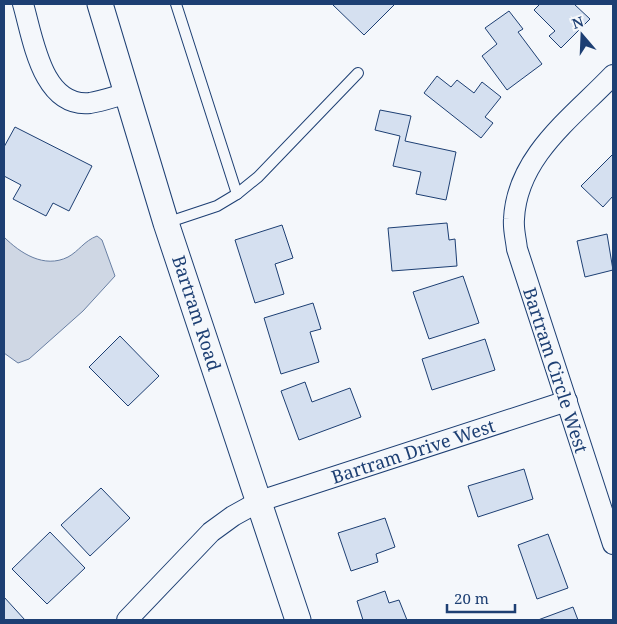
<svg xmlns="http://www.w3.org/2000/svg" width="617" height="624" font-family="'Noto Serif',serif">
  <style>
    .water { fill: #cfd7e4; stroke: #687fa3 }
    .building { fill: #d5e0f0; stroke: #1d3f73 }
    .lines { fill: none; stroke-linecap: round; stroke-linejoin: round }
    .service-casing { stroke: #1d3f73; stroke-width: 12 }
    .minor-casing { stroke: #1d3f73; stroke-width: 22 }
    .tertiary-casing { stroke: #1d3f73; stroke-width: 27 }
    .service { stroke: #f4f7fb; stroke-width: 10 }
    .minor { stroke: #f4f7fb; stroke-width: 20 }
    .tertiary { stroke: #f4f7fb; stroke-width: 25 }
    .labels { text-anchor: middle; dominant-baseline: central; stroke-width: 4; stroke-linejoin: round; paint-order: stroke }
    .street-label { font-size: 18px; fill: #1d3f73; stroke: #f4f7fb }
  </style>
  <rect width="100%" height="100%" fill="#f4f7fb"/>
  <path class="water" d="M97,236L102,240L115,276L83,311L29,359L18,363L4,353V237C20,253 44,269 68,257C79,251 84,241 97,236Z"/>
  <g class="building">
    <polygon points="332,4 395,4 364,35"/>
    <polygon points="540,4 574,4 590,19 561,48 549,36 555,31 534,10"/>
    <polygon points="509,11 523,29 518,32 542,64 507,90 482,56 497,44 485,28"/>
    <polygon points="437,76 451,87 457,80 474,93 482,82 501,97 485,117 493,123 481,138 424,93"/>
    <polygon points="380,110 411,116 405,141 456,152 446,200 416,194 421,172 393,166 400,136 375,130"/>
    <polygon points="15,127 92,166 69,211 53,203 46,216 13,199 21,185 4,176 4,147"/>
    <polygon points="613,154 613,196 603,207 581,186"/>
    <polygon points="447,223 449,240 455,239 457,266 392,271 388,228"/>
    <polygon points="282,225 293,258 275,264 284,294 255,303 235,240"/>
    <polygon points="607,234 613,270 585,277 577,241"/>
    <polygon points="463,276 479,323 429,339 413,292"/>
    <polygon points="313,303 321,329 310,332 319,362 281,374 264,318"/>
    <polygon points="120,336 159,376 128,406 89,367"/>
    <polygon points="485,339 495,370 432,390 422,359"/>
    <polygon points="305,382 312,402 350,388 361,417 299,440 281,391"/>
    <polygon points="524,469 533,499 478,517 468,486"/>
    <polygon points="101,488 130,518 90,556 61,525"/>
    <polygon points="385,518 395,547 376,554 378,562 351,571 338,533"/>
    <polygon points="50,532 85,568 47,604 12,569"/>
    <polygon points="548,534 568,588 537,599 518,545"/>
    <polygon points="385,591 389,603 399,600 407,620 363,620 357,601"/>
    <polygon points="4,597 25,620 4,620"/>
    <polygon points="573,607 578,620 538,620"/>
  </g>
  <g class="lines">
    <defs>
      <g id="service">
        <polyline points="176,4 237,194"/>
        <polyline points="166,223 217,206 237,194 258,177 358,73"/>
      </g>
      <g id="minor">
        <path d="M23,4C33,38 42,108 90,103C103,101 116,96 128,93"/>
        <path d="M613,75C573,117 517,156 514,219C513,229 516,239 517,249L613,544"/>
        <polyline points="127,620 211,532 233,516 260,501 567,401"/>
      </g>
      <polyline id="tertiary" points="100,4 166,223 298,620"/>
    </defs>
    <use href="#service" class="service-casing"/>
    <use href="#minor" class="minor-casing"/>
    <use href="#tertiary" class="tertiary-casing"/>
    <use href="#service" class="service"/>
    <use href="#minor" class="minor"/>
    <use href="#tertiary" class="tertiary"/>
  </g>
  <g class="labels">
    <g class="street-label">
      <text transform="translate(197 313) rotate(72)">Bartram Road</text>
      <text transform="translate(556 370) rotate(72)">Bartram Circle West</text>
      <text transform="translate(413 451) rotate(-18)">Bartram Drive West</text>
    </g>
  </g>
  <rect width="617" height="624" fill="none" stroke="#1d3f73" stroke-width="10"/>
  <g transform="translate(582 35) rotate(341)" stroke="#f4f7fb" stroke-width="4" paint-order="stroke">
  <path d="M0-4L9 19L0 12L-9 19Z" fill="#1d3f73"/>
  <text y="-8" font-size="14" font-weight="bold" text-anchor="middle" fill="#1d3f73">N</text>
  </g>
  <path d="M447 604v8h68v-8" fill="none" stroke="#1d3f73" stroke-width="2.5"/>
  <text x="454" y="604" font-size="15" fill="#1d3f73" stroke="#f4f7fb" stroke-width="4" paint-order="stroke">20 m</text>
</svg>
